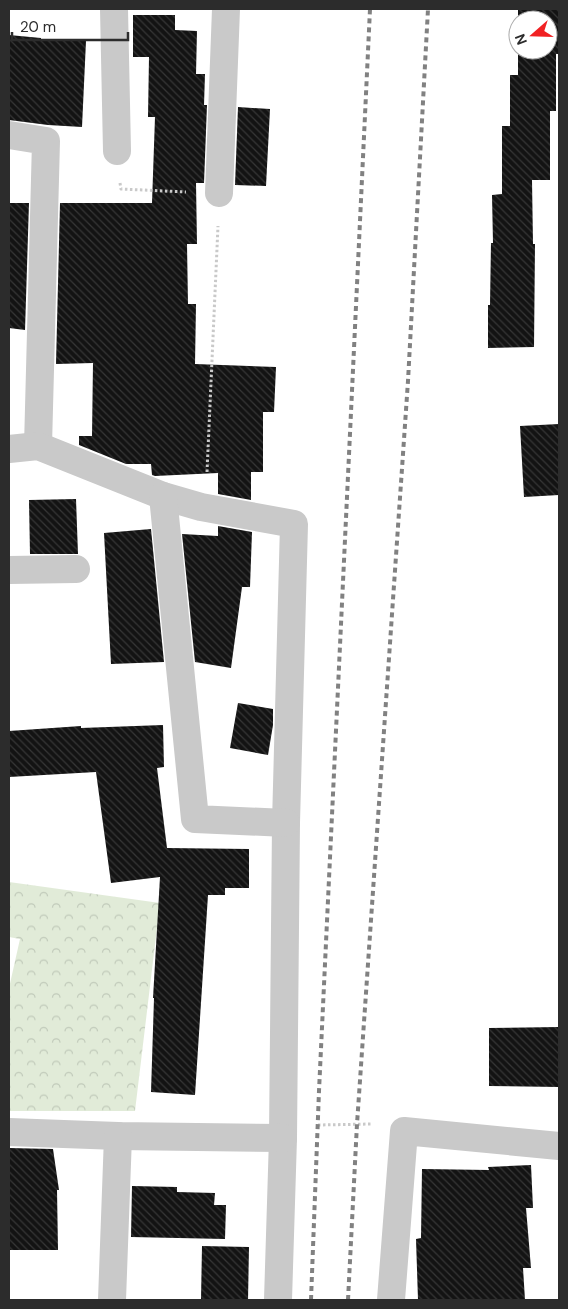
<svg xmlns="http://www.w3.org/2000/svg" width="568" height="1309" font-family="'DM Sans',sans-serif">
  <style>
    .forest { fill: url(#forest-crowns) }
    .building { fill: url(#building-back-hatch) }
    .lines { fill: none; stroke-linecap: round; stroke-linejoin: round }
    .path { stroke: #c9c9c9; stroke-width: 3; stroke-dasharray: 2.5 2.5; stroke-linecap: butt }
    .minor { stroke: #c9c9c9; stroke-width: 28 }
    .rail { stroke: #818181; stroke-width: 4; stroke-dasharray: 5 4; stroke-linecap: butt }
  </style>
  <defs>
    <pattern id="forest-crowns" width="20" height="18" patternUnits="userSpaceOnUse" patternTransform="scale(1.25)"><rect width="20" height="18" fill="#e1ebd8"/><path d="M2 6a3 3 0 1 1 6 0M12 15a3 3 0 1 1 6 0" fill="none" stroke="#c1caba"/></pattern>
    <pattern id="building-back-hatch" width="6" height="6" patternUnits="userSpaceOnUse" patternTransform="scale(1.25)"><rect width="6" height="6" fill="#131313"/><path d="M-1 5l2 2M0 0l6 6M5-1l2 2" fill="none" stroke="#363636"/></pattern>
  </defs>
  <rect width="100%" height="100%" fill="#fff"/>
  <polygon class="forest" points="9,882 160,903 135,1111 9,1111 9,988 20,939 9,937"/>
  <g class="building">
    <polygon points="518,9 559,9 559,54 556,54 556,111 550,111 550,180 532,180 533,244 535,244 534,347 488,348 488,305 490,305 491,243 493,243 492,195 502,194 502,126 510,126 510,75 518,75 518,45 518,50 548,50 548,20 518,20"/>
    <polygon points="133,15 175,15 175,30 197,31 196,74 205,74 204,105 207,105 204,183 196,183 197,244 187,244 188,304 196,304 195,364 276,367 274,412 263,412 263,472 251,472 251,500 218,494 218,473 155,476 152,475 151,464 126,464 79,445 79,436 92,436 93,363 56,364 60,203 152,203 155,117 148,117 149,57 133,57"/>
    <polygon points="9,35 41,38 41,39 86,41 82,127 48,125 9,120"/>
    <polygon points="238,107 270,109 266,186 235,185"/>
    <polygon points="9,203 29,203 25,330 9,328"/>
    <polygon points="559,424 559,495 524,497 520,426"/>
    <polygon points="76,499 78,554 30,554 29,500"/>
    <polygon points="218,526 252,532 250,587 242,587 231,668 195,662 182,534 218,536"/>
    <polygon points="151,529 164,662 111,664 104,533"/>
    <polygon points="238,703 273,709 273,725 268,755 230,748"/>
    <polygon points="163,725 164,767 157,768 167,848 249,849 249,888 225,888 225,895 208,895 195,1095 151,1092 154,998 153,998 160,877 111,883 96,772 9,777 9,731 81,726 81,728"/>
    <polygon points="559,1027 559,1087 489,1086 489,1028"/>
    <polygon points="9,1148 53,1149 59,1190 57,1190 58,1250 9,1250"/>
    <polygon points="531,1165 533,1208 526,1208 531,1268 523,1268 525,1300 418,1300 416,1239 421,1238 422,1169 489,1170 488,1167"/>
    <polygon points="132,1186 177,1187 177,1192 215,1193 214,1205 226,1205 225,1239 131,1237"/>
    <polygon points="202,1246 249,1247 248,1300 201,1300"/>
  </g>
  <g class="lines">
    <g class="path">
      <polyline points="120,183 121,189 186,192"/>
      <polyline points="207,472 218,226"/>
      <polyline points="318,1125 372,1124"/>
    </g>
    <g class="minor">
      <polyline points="114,9 117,151"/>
      <polyline points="9,135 46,141 38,446"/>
      <polyline points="219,193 226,9"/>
      <polyline points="9,449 38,446 163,496 201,507 294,524 286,823 283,1138 278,1300"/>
      <polyline points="163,496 195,819 286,823"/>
      <polyline points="9,570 76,569"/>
      <polyline points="9,1132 118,1136 283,1138"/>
      <polyline points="112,1300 118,1136"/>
      <polyline points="391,1300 404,1131 559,1146"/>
    </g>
    <g class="rail">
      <polyline points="311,1300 319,1091 370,9"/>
      <polyline points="348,1300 357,1124 408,381 428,9"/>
    </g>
  </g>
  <rect width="568" height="1309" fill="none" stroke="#2c2c2c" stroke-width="20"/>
  <g transform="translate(533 35) rotate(250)"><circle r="24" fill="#ffffff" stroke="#ababab"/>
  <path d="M0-4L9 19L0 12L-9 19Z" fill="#f12123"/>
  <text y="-8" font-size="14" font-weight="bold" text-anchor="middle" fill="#2c2c2c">N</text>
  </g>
  <path d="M12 32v8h116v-8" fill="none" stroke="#2c2c2c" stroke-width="2.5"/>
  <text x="20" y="32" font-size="15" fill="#2c2c2c" stroke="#ffffff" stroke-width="4" paint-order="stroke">20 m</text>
</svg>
